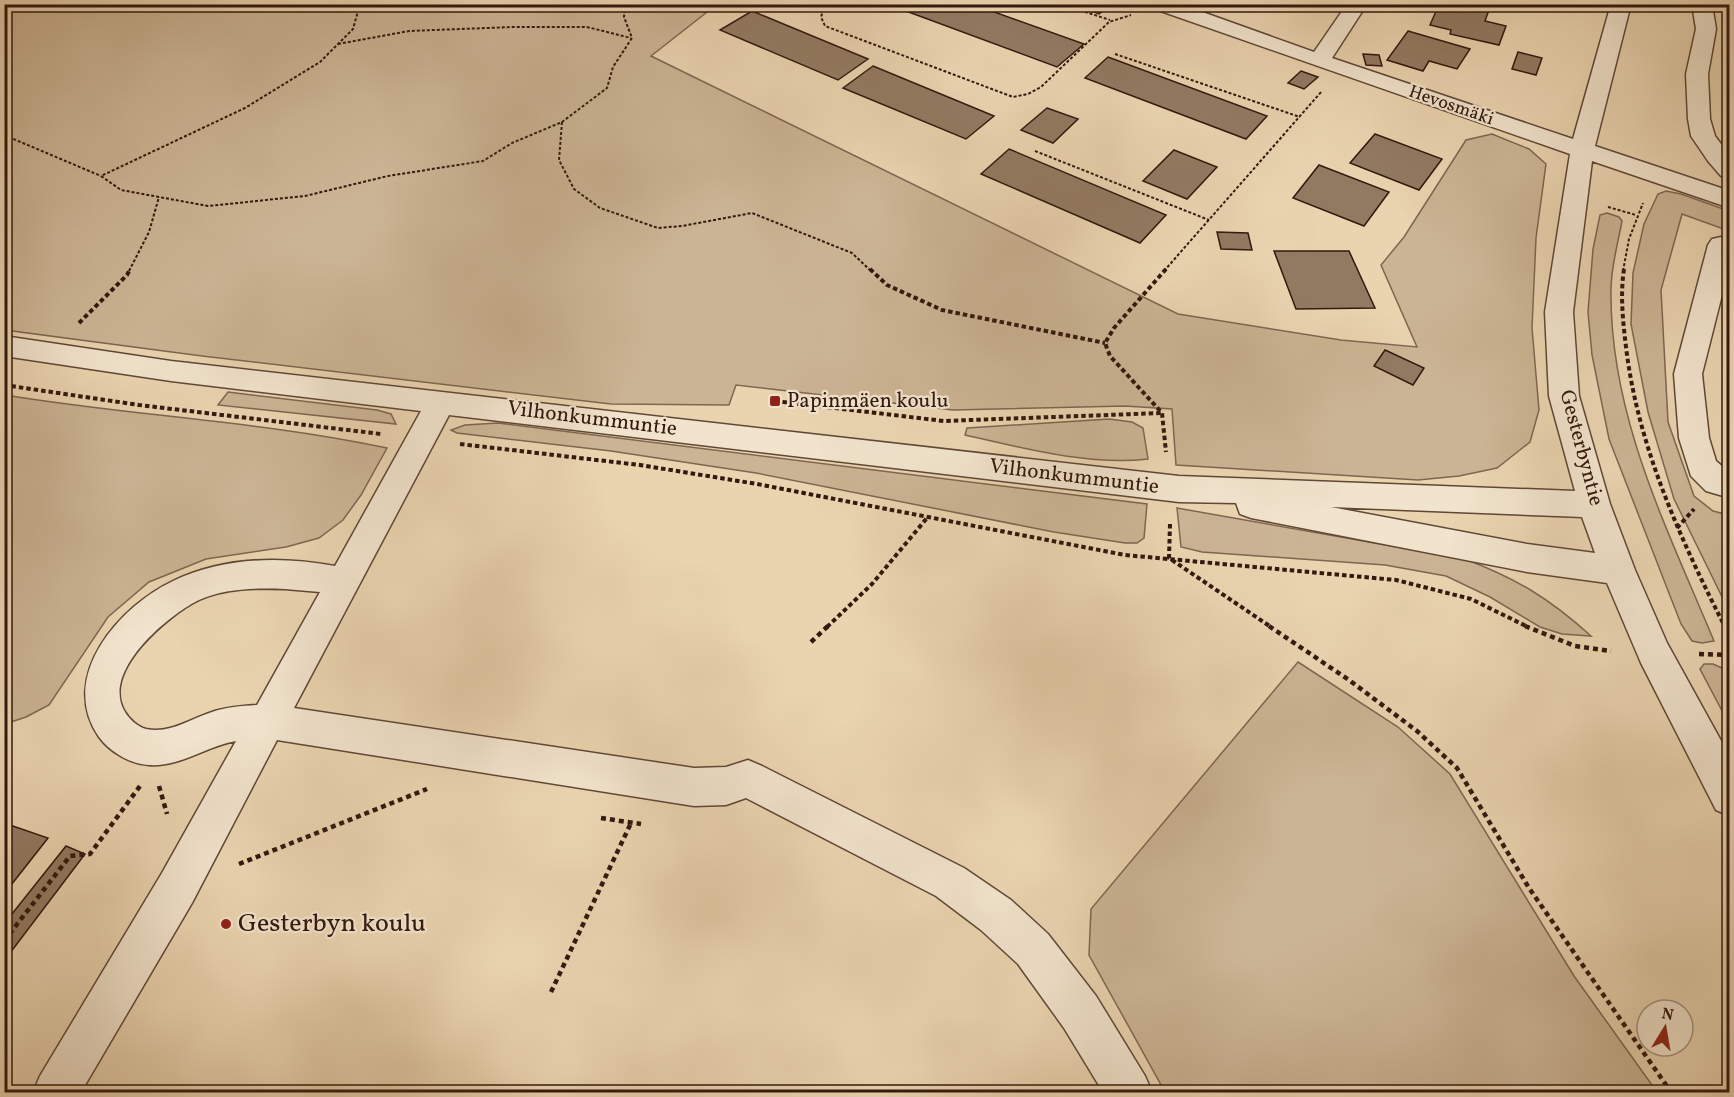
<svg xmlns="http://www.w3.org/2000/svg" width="1734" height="1097" font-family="Vollkorn,serif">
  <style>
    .green { fill: #cbb494; stroke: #7e6651; stroke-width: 1.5 }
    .building { fill: #927a62; stroke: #32180e; stroke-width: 1.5 }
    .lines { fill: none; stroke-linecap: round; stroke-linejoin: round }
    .minor-casing { stroke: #604736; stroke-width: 3 }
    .path-far2 { stroke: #32180e; stroke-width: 2; stroke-dasharray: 3 2; stroke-linecap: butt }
    .path-far1 { stroke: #32180e; stroke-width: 4; stroke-dasharray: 4.5 3; stroke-linecap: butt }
    .path { stroke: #32180e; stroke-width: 4.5; stroke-dasharray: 5 4; stroke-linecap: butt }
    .minor { fill: #f1e3cc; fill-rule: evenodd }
    .poi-dot { fill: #8f2418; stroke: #f1e3cc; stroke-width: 2 }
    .labels { text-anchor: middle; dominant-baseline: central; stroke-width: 4.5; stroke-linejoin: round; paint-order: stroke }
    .far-street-label { font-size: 18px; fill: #32180e; stroke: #f1e3cc }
    .poi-label { font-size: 21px; fill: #32180e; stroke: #f1e3cc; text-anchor: start }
    .street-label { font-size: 21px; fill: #32180e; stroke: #f1e3cc }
    .near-poi-label { font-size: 26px; fill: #32180e; stroke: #f1e3cc; text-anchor: start }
  </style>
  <rect width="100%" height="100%" fill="#ead4b0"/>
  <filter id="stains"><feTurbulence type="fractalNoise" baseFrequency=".00333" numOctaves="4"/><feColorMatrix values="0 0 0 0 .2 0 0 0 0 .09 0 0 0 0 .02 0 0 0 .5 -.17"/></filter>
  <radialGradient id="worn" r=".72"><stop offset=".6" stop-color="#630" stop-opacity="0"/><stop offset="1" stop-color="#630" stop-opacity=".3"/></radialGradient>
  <g class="green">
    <polygon points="5,5 716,5 651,56 1178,314 1341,340 1417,347 1381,265 1404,237 1466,140 1492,134 1529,149 1546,164 1536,238 1532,328 1539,410 1530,442 1497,468 1459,476 1418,480 1176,465 1172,409 1125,406 953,410 736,385 729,405 611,404 202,356 5,330"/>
    <polygon points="1666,191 1681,194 1729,211 1729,231 1682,214 1661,290 1668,422 1694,496 1713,511 1729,515 1729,611 1674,499 1648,412 1631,324 1633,273 1644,224 1658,194"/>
    <path d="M1607,213L1619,217L1622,221C1618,243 1611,267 1611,289C1609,415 1667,528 1714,641L1702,643L1692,641L1681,624L1609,439L1592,355L1588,312L1593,249L1600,215Z"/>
    <polygon points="228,392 377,410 391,414 396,424 218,405"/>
    <path d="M5,395C132,416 261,421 387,448L361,495L343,520L319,538L286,547L206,559L149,582L108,617L49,705L26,717L5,724Z"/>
    <path d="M1109,419L1132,422L1143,428L1148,459C1089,466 1023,448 965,435L967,428Z"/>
    <polygon points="498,423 1147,504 1144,538 1137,543 1125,543 1054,532 756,473 611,451 457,433 451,430 465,425"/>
    <path d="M1177,508L1465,559C1517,579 1549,598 1591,636L1562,634L1540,627L1490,597L1446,576L1385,565L1202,552L1181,547Z"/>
    <polygon points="1298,662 1398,727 1450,774 1574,976 1657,1092 1165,1092 1089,955 1091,909"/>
    <polygon points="1704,664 1713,664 1729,671 1729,724 1700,669"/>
  </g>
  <g class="building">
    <polygon points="887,4 972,4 1084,44 1057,67"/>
    <polygon points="1075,4 1104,4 1109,6 1099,14"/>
    <polygon points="1417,4 1480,4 1490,7 1485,21 1506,26 1499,45 1450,34 1451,30 1430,25 1437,9"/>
    <polygon points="752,11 868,59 838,80 720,30"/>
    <polygon points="1408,31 1470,49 1457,69 1429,61 1423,71 1387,60"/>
    <polygon points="1518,52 1542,58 1536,75 1512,69"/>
    <polygon points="1363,54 1379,55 1382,66 1366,65"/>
    <polygon points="1108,57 1267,116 1246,139 1085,78"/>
    <polygon points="873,66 994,116 966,139 843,88"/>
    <polygon points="1301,71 1318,77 1304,89 1288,83"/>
    <polygon points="1047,108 1078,119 1053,143 1021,130"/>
    <polygon points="1375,134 1442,159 1419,190 1350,163"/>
    <polygon points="1009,149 1166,215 1140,243 981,174"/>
    <polygon points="1174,150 1217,167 1187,199 1143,181"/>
    <polygon points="1319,165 1389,192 1364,226 1293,198"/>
    <polygon points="1217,232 1248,233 1252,250 1221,249"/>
    <polygon points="1274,251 1349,251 1375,308 1296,309"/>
    <polygon points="1385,350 1424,368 1413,385 1374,366"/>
    <polygon points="4,823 48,838 4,894"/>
    <polygon points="66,846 85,854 4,961 4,924"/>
  </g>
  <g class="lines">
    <defs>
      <g id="minor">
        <path d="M1149,4H1180L1314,52L1347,4H1367L1332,58L1573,139L1611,4H1631L1595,146L1730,191V208L1592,161L1573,312L1579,396L1610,504L1635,570L1667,643L1730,757V816L1716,810L1641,663L1607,583L1527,572L1251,518L1240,514L1236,503L1179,502L449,415L294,708L694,768L726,767L748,760L762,766L964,868L1011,900L1048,934L1096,996L1145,1076L1152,1092H1103L1064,1028L1018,964L981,930L936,896L746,798L726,805L694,806L277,740L192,903L81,1092H33L40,1076L162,873L236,741C206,746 181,767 149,765C130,764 110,752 99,737C57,677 120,606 173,581C223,557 281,556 335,566L421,411L171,381L4,356V336L171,361L1179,476L1575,491L1549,396L1545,312L1570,154L1152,8ZM1331,507L1582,517L1595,553L1527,544ZM285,589L320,592L257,705C242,706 226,707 212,712C190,719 170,734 146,729C138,727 129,719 125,712C100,672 168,615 199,600C226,588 257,588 285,589Z"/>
        <polygon points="1692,4 1712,4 1716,29 1708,74 1710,119 1715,136 1730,156 1730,178 1721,176 1708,161 1691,136 1688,119 1686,74 1696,29"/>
        <polygon points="1721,237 1730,237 1730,263 1702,374 1709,438 1716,461 1730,473 1730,498 1706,491 1691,476 1679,438 1674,374 1708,245 1712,239"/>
      </g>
    </defs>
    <use href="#minor" class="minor-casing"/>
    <g class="path-far2">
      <polyline points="360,4 353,29 320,62 245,108 101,176 121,190 208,206 305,196 388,176 483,161 512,143 562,122 607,88 613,67 632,38 624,17 625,4"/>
      <polyline points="794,4 823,11"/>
      <polyline points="833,4 823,11 821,17 825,26 1013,97 1028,94 1041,87 1109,22 1131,15"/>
      <polyline points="1061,4 1110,20"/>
      <polyline points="338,44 409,31 513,27 587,27 631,38"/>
      <polyline points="1115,54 1300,117"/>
      <polyline points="562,122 559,160 574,189 600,208 658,228 682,226 752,213 852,253 871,271"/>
      <polyline points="4,135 101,176"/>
      <polyline points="1035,151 1209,220"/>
      <polyline points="1608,207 1636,215"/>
      <polyline points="129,271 149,232 159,197"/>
      <polyline points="1164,271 1322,91"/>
      <polyline points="1623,271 1629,239 1643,203"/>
    </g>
    <g class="path-far1">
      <polyline points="870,269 887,285 942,310 1105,343"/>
      <polyline points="1166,269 1114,328 1105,343 1110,356 1162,413 1166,452"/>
      <path d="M1624,269C1620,295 1623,322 1626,347C1638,447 1680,538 1725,627"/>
      <polyline points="79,323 127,275 130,269"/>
      <polyline points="4,385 139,405 381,434"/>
      <polyline points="775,401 944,421 1162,413"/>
      <polyline points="460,444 640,465 757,484 1125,555 1396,580 1471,599 1528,627"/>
      <polyline points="1170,524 1169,558 1271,627"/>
      <polyline points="1677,528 1694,509"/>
      <polyline points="827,627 872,584 927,518"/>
    </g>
    <g class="path">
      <polyline points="1269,626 1349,680 1417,731 1457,768 1529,888 1671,1092"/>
      <polyline points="1525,626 1575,646 1611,651"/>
      <polyline points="1724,626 1730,638"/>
      <polyline points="811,642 828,626"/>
      <polyline points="1699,654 1730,655"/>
      <polyline points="159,786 167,814"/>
      <polyline points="601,818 641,824"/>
      <polyline points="239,864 427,789"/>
      <polyline points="4,941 70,856 90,854 140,786"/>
      <polyline points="551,992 631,823"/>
    </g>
    <use href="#minor" class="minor"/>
  </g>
  <g class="poi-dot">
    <rect x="769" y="395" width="12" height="12" rx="3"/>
    <circle cx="226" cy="924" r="6"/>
  </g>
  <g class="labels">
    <g class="far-street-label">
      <text transform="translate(1451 106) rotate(19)">Hevosmäki</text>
    </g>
    <g class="poi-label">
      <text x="787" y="401">Papinmäen koulu</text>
    </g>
    <g class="street-label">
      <text transform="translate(592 419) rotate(7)">Vilhonkummuntie</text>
      <text transform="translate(1581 448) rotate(75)">Gesterbyntie</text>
      <text transform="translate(1074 477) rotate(7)">Vilhonkummuntie</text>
    </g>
    <g class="near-poi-label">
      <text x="238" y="924">Gesterbyn koulu</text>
    </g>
  </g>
  <rect width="1734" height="1097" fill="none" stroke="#ead4b0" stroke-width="24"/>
  <rect x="6" y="6" width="1722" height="1085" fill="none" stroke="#32180e" stroke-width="3"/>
  <rect x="12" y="12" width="1710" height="1073" fill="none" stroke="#32180e" stroke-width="1.5"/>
  <g transform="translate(1665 1028) rotate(11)"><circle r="28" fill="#f1e3cc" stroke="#a59280" stroke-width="1.5"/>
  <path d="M0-4.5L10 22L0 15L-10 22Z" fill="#8f2418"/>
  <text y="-9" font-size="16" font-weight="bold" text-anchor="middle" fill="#32180e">N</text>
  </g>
  <rect width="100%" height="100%" filter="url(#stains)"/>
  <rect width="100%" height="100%" fill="url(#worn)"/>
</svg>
